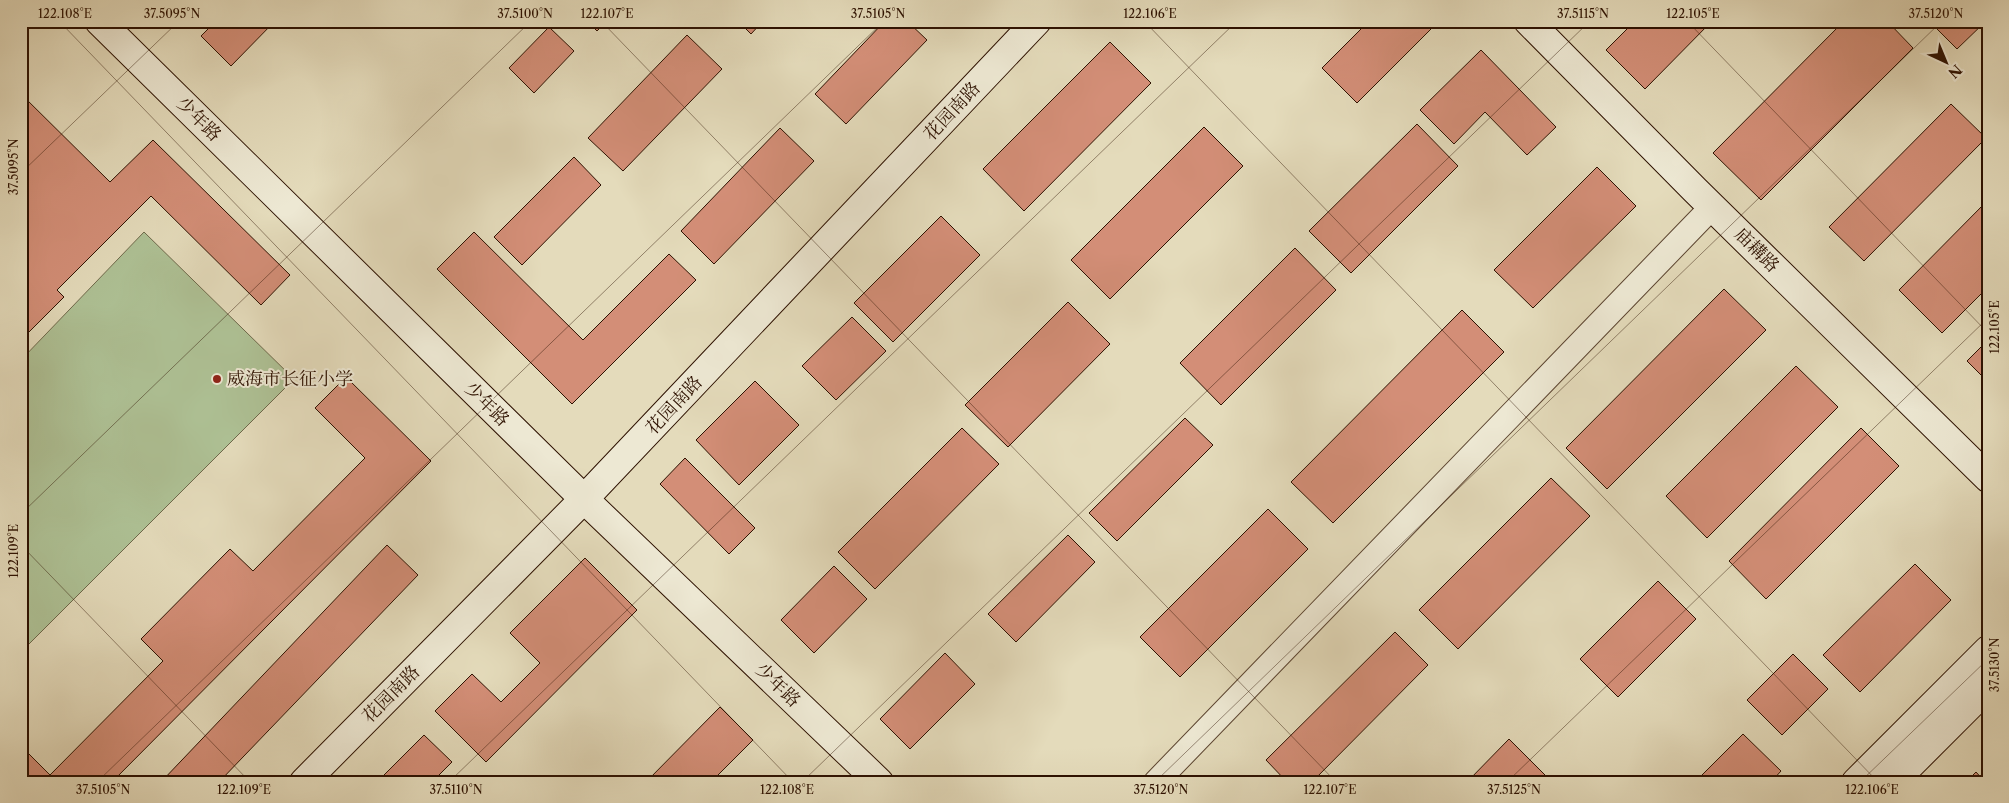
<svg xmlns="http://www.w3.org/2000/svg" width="2009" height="803" font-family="'Libre Caslon Text','Noto Serif SC',serif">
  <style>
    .green { fill: #aec195; stroke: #6e694b }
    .building { fill: #d38e77; stroke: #2d1101 }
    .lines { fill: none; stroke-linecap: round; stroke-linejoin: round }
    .street-casing { stroke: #5b4430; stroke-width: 26 }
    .secondary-casing { stroke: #2d1101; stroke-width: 30 }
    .street { stroke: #ede8d3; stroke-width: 24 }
    .secondary { stroke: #ede8d3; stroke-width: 28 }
    .ticks { fill: none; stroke: #2d1101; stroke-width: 1; stroke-opacity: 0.45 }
    .poi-dot { fill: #8f2418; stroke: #ede8d3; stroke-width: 2 }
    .labels { text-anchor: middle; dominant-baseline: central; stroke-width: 4; stroke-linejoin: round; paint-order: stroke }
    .street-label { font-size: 18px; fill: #2d1101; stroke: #ede8d3 }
    .poi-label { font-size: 18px; fill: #2d1101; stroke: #ede8d3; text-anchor: start }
    .neatline { fill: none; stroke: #2d1101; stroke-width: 2 }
    .ticks-label { font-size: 12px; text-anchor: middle; fill: #2d1101 }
  </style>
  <rect width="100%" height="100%" fill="#e4dbbb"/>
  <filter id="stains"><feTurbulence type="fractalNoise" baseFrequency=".004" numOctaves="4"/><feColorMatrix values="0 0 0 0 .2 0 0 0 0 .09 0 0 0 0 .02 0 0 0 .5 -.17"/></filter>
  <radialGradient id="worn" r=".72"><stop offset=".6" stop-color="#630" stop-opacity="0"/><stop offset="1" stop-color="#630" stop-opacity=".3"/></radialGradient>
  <polygon class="green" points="144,232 294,379 21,652 21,360"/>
  <g class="building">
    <polygon points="216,21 275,21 231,66 201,36"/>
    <polygon points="587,21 607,21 597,31"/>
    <polygon points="738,21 763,21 751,34"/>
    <polygon points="885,21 907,21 927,40 846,124 815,94"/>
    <polygon points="1369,21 1439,21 1357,103 1322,68"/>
    <polygon points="1635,21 1712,21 1645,89 1606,50"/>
    <polygon points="1844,21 1887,21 1913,48 1761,200 1713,153"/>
    <polygon points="1929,21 1986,21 1957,49"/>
    <polygon points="549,27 574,51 534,93 509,68"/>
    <polygon points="687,35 722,69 623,171 588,138"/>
    <polygon points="1110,42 1151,83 1024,211 983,169"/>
    <polygon points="1481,50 1556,127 1527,155 1485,112 1454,144 1420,110"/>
    <polygon points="21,94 110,182 153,140 290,275 261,305 151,196 57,290 64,297 21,340"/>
    <polygon points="1951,104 1986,138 1864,261 1829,227"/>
    <polygon points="1417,124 1458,166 1351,273 1309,231"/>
    <polygon points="1204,127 1243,166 1110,299 1071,260"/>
    <polygon points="780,128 814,161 714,264 681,231"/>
    <polygon points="574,157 601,185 522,265 494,237"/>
    <polygon points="1597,167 1636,206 1533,308 1494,270"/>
    <polygon points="1988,200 1988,287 1942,333 1899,290"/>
    <polygon points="941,216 980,255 893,342 854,303"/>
    <polygon points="474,232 583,340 669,254 696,280 572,404 437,269"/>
    <polygon points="1295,248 1336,290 1221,405 1180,363"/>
    <polygon points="1724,289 1766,330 1607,489 1566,448"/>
    <polygon points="1068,302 1110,344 1008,447 965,405"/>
    <polygon points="1462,310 1504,352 1333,523 1291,482"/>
    <polygon points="852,317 886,351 836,400 802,366"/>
    <polygon points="1988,340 1988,382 1967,361"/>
    <polygon points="1796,366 1838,407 1707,538 1666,496"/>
    <polygon points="346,377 431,461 112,782 21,782 21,746 50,775 163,661 141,639 230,549 253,571 365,458 315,408"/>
    <polygon points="755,381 799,425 739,485 696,440"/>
    <polygon points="1185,418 1213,445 1117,541 1089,513"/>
    <polygon points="962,428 999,464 875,589 838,552"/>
    <polygon points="1861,428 1899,466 1766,599 1729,561"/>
    <polygon points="685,458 755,528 729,554 660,484"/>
    <polygon points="1551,478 1590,516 1458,649 1419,610"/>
    <polygon points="1268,509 1308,549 1180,677 1140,637"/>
    <polygon points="1068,535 1095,562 1016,642 988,614"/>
    <polygon points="387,545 418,575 219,782 161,782"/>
    <polygon points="585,558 637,610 486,762 435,711 472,674 501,702 540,663 510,633"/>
    <polygon points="1915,564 1951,600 1860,692 1823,655"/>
    <polygon points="834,566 867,599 814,653 781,620"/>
    <polygon points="1658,581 1696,619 1618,697 1580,659"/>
    <polygon points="1395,632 1428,665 1312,782 1287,782 1266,760"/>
    <polygon points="945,653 975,684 910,749 880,719"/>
    <polygon points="1793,654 1828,689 1782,735 1747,700"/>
    <polygon points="720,707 753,740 711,782 646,782"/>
    <polygon points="1743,734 1781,771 1771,782 1704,782 1699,778"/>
    <polygon points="424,735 452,762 432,782 377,782"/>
    <polygon points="1509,739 1547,777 1542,782 1467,782"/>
    <polygon points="1976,772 1985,782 1966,782"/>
  </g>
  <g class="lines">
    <defs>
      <polyline id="street" points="1156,782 1713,206"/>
      <g id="secondary">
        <polyline points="99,21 584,499 879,782"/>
        <polyline points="1528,21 1695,190 1988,478"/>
        <polyline points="304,782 584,499 1037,21"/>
        <polyline points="1856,782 1988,650"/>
        <polyline points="1893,782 1988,687"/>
      </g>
    </defs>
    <use href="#street" class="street-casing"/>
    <use href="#secondary" class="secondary-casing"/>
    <use href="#street" class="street"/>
    <use href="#secondary" class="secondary"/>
  </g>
  <path class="ticks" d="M59,21L793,782M601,21L1336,782M1144,21L1878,782M1687,21L1988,333M21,173L179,21M21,514L531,21M21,545L250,782M97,782L884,21M449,782L1237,21M802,782L1590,21M1155,782L1942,21M1507,782L1988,318M1860,782L1988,659"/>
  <circle class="poi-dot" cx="217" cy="379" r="5"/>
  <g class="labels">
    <g class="street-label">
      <text transform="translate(952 111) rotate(-47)">花园南路</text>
      <text transform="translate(199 119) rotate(45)">少年路</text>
      <text transform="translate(1757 250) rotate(45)">庙耩路</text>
      <text transform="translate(487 404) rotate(45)">少年路</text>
      <text transform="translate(674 405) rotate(-47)">花园南路</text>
      <text transform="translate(778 685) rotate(44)">少年路</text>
      <text transform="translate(391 694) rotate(-45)">花园南路</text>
    </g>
    <g class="poi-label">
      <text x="227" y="379">威海市长征小学</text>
    </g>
  </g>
  <rect width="2009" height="803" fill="none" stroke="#e4dbbb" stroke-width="55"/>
  <g transform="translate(1946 62) rotate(136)" stroke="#ede8d3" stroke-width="4" paint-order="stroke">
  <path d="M0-4L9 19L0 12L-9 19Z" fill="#2d1101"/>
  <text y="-8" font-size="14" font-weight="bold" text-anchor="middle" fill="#2d1101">N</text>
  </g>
  <rect x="28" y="28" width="1954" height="748" class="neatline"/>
  <g class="ticks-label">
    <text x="65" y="18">122.108°E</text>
    <text x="172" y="18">37.5095°N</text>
    <text x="525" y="18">37.5100°N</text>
    <text x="607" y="18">122.107°E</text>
    <text x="878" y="18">37.5105°N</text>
    <text x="1150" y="18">122.106°E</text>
    <text x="1583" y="18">37.5115°N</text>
    <text x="1693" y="18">122.105°E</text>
    <text x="1936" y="18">37.5120°N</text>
    <text transform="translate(14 167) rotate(-90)" y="4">37.5095°N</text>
    <text transform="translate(1995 327) rotate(-90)" y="4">122.105°E</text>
    <text transform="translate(14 551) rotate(-90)" y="4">122.109°E</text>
    <text transform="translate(1995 665) rotate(-90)" y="4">37.5130°N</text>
    <text x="103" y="794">37.5105°N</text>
    <text x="244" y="794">122.109°E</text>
    <text x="456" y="794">37.5110°N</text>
    <text x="787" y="794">122.108°E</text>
    <text x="1161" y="794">37.5120°N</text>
    <text x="1330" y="794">122.107°E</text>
    <text x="1514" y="794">37.5125°N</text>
    <text x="1872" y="794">122.106°E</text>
  </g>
  <rect width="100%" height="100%" filter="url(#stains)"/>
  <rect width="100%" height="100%" fill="url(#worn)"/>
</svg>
